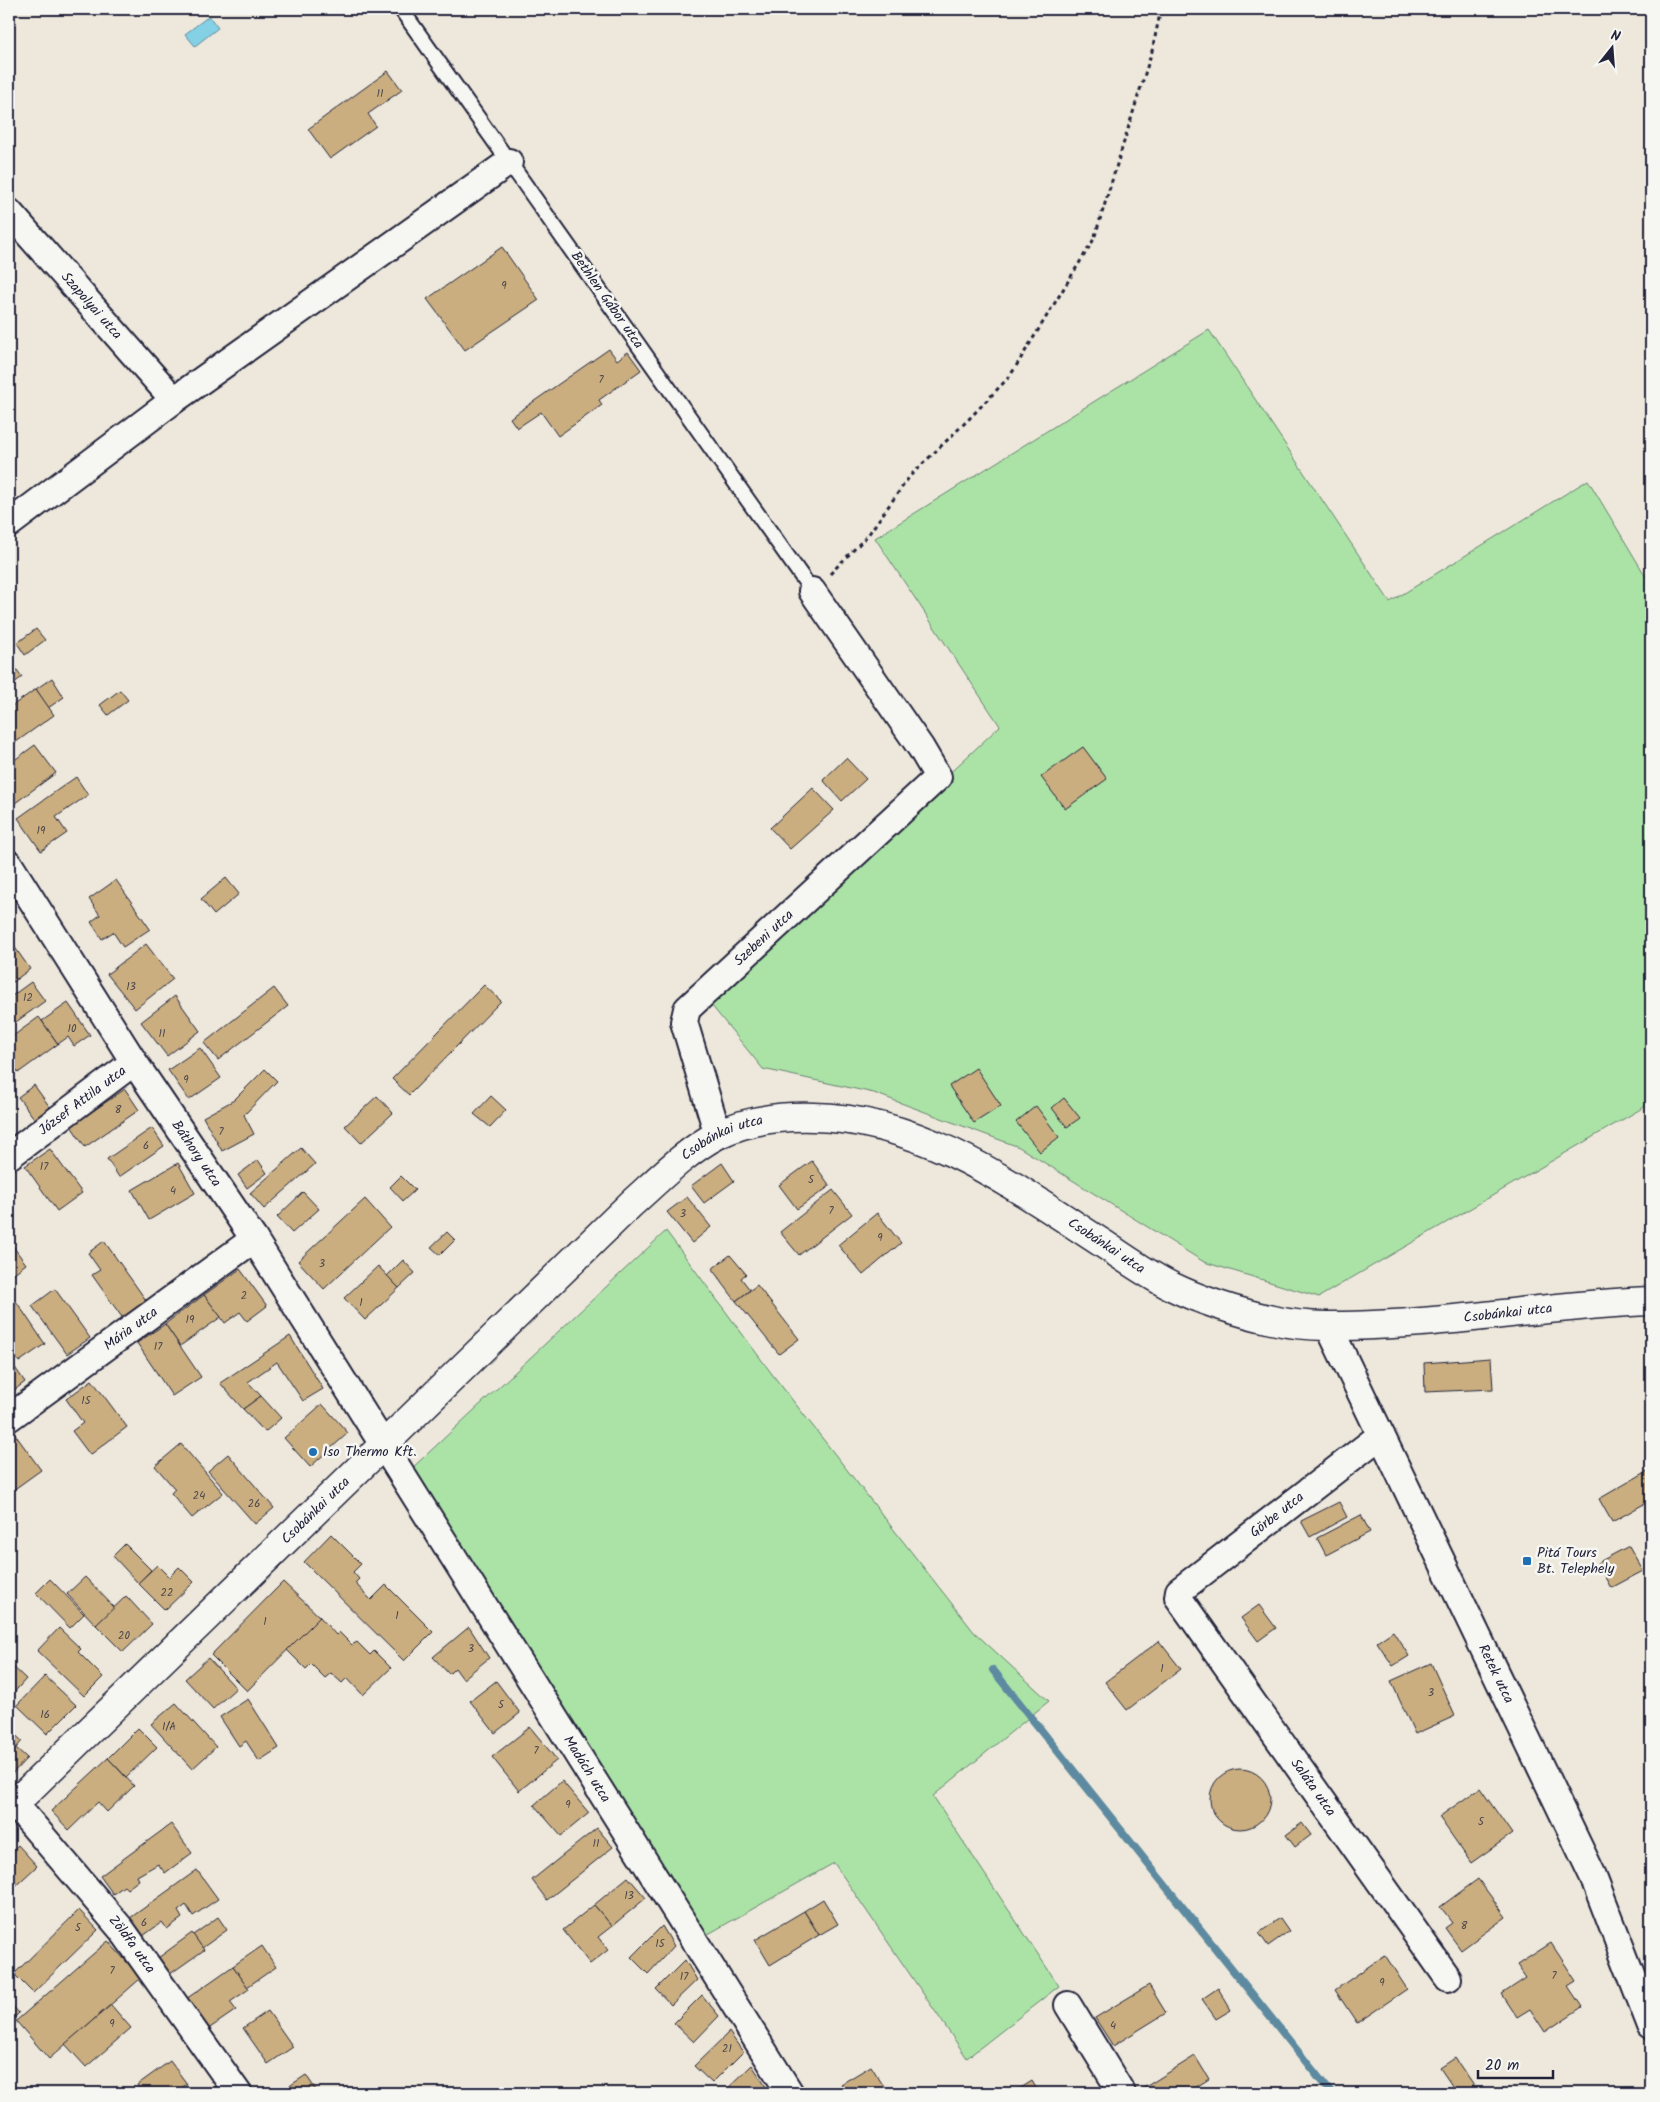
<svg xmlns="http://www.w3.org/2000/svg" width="1660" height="2102" font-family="Kalam,sans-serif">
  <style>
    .green { fill: #abe3a6; stroke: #668270 }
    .water { fill: #84d0e4; stroke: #5d8aa0 }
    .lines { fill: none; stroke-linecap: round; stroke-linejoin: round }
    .stream { stroke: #5d8aa0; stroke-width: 8 }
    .building { fill: #caae7f; stroke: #22223b }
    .service-casing { stroke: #22223b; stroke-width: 18 }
    .minor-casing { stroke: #22223b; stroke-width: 30 }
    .secondary-casing { stroke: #22223b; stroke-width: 31 }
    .path { stroke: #22223b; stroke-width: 3; stroke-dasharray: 4 4; stroke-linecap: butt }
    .service { stroke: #f6f6f2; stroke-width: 14 }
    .minor { stroke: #f6f6f2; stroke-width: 26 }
    .secondary { stroke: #f6f6f2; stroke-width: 28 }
    .poi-dot { fill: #1f6fb2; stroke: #f6f6f2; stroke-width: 2 }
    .labels { text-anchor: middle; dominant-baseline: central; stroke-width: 5; stroke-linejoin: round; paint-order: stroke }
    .number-label { font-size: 11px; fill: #4c454c }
    .street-label { font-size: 14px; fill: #22223b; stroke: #f6f6f2 }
    .poi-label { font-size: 14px; fill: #22223b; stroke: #f6f6f2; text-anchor: start }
  </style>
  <rect width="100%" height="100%" fill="#ede8db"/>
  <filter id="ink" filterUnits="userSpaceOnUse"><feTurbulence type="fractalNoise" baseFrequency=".02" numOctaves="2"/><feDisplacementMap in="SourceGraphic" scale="10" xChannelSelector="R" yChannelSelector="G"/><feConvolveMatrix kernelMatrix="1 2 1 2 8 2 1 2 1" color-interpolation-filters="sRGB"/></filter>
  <g filter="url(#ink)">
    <g class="green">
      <polygon points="1209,330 1390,602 1588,480 1651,585 1651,1103 1319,1297 1204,1262 1019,1147 874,1093 763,1069 707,1000 1000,726 875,538"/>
      <polygon points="666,1231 772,1374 974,1632 1049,1701 933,1796 1059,1986 967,2058 834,1863 703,1937 409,1471"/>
    </g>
    <polygon class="water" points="209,16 218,28 195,46 185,34"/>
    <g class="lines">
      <polyline class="stream" points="993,1670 1331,2093"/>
    </g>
    <g class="building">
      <polygon points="388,71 402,90 368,114 376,126 330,159 308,129"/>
      <polygon points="502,247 539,300 465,350 427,299"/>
      <polygon points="609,349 617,360 628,352 641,370 599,400 602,405 558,436 541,412 517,428 510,418"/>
      <polygon points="36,629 45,640 25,655 17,643"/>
      <polygon points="9,659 22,677 9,687"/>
      <polygon points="52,678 64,697 48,708 36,689"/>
      <polygon points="36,689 54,715 9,747 9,708"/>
      <polygon points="120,690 128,700 108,715 100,705"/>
      <polygon points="35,745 56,773 11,806 9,803 9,764"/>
      <polygon points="1083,747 1107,779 1065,809 1041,777"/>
      <polygon points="846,758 866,779 842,801 823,780"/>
      <polygon points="76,777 88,795 56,817 67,833 41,851 18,818"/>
      <polygon points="813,788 834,810 790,849 770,828"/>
      <polygon points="226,878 239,894 214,915 201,899"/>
      <polygon points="116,880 150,929 123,947 113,932 102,939 91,922 100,915 89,899"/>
      <polygon points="9,939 30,969 9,985"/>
      <polygon points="146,944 173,979 135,1009 107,974"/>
      <polygon points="31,982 45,1001 9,1027 9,998"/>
      <polygon points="484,985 501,1001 409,1095 392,1079"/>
      <polygon points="274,988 288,1006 218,1060 204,1043"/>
      <polygon points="175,996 200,1031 167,1056 141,1022"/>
      <polygon points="68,1003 90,1035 74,1046 68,1037 58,1044 42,1021"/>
      <polygon points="39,1017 58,1044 18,1073 9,1059 9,1039"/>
      <polygon points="200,1048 221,1078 189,1100 168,1070"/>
      <polygon points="976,1068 1001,1106 974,1123 949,1086"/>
      <polygon points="265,1069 277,1081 244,1115 254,1134 222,1151 203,1117 234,1100"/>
      <polygon points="34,1085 52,1110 37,1122 18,1097"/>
      <polygon points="125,1089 139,1110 85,1147 71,1126"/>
      <polygon points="377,1096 393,1113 361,1143 345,1126"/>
      <polygon points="491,1096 506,1110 490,1127 474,1114"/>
      <polygon points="1064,1098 1080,1118 1067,1127 1052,1108"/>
      <polygon points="1036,1106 1059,1137 1040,1152 1016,1122"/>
      <polygon points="152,1128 164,1146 119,1177 107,1159"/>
      <polygon points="301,1148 315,1164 264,1209 250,1193"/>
      <polygon points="50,1149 82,1193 57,1211 25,1166"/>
      <polygon points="258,1160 267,1173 247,1188 238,1175"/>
      <polygon points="812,1161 830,1186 797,1209 779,1185"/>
      <polygon points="178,1163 195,1193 149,1220 132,1190"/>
      <polygon points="722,1163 734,1181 704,1203 691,1186"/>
      <polygon points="401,1176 415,1190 403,1201 390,1187"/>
      <polygon points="833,1190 852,1214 799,1255 780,1232"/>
      <polygon points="303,1192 319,1209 292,1233 277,1217"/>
      <polygon points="687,1197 711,1227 692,1243 667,1212"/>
      <polygon points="365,1199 390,1227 324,1289 298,1261"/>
      <polygon points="877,1213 901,1243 863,1275 838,1245"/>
      <polygon points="447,1232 455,1240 440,1255 431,1247"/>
      <polygon points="9,1241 26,1264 9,1277"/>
      <polygon points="104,1241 148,1303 124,1320 92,1275 100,1270 88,1253"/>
      <polygon points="730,1255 746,1274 741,1278 750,1290 736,1301 712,1269"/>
      <polygon points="403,1260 415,1273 399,1288 387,1276"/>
      <polygon points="378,1266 399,1288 365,1320 344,1298"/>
      <polygon points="240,1269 267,1306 247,1321 240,1312 225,1323 204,1295"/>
      <polygon points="757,1285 799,1339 779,1354 736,1301"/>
      <polygon points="55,1289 90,1338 67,1354 32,1306"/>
      <polygon points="204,1295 221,1317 180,1346 165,1324"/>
      <polygon points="16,1301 45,1344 19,1362 9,1347 9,1306"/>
      <polygon points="165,1324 201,1377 172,1396 137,1343"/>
      <polygon points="290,1336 323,1389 303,1401 277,1362 248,1382 261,1396 243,1409 220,1383"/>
      <polygon points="1491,1358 1493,1389 1425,1392 1424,1363"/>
      <polygon points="9,1359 25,1382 9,1394"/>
      <polygon points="92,1380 127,1427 90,1455 72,1431 83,1423 66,1399"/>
      <polygon points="261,1396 281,1418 265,1432 243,1409"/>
      <polygon points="322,1404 348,1433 310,1467 284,1438"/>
      <polygon points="14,1433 41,1470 9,1493 9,1437"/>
      <polygon points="181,1444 223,1493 192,1518 171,1493 175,1489 155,1466"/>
      <polygon points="228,1454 274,1508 255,1524 208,1471"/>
      <polygon points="1651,1469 1651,1500 1612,1522 1599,1499"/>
      <polygon points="1339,1502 1347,1517 1310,1537 1301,1521"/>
      <polygon points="1361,1515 1370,1532 1326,1555 1317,1538"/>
      <polygon points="331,1534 361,1564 353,1572 359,1579 355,1583 371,1600 386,1585 433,1632 404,1661 304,1562"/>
      <polygon points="125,1544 151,1570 138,1583 113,1556"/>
      <polygon points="1629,1546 1643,1571 1611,1588 1597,1563"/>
      <polygon points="157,1565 169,1577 179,1567 194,1582 165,1610 138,1583"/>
      <polygon points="85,1577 115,1608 96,1625 67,1594"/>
      <polygon points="50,1579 84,1614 70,1628 36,1593"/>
      <polygon points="283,1582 320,1617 247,1691 211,1655"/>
      <polygon points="126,1596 152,1624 123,1652 96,1625"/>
      <polygon points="1259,1605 1276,1628 1258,1641 1241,1618"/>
      <polygon points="320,1617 336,1635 339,1632 352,1645 357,1642 370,1655 374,1651 391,1668 363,1695 347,1678 342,1683 331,1673 325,1678 311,1664 306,1669 287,1650"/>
      <polygon points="469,1627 489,1658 463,1679 455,1668 449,1674 433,1657"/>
      <polygon points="59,1628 81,1649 78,1652 103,1677 84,1696 37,1651"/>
      <polygon points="1393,1631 1409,1656 1393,1666 1377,1642"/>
      <polygon points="1159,1641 1181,1669 1127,1710 1105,1682"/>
      <polygon points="208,1658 236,1688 213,1709 185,1679"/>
      <polygon points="9,1663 26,1679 9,1698"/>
      <polygon points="1431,1663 1455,1716 1415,1734 1391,1681"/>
      <polygon points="45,1676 76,1705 47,1734 17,1705"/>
      <polygon points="496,1681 520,1713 495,1733 470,1701"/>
      <polygon points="248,1699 279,1748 259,1761 246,1741 239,1746 220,1717"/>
      <polygon points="176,1703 216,1747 192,1769 151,1724"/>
      <polygon points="530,1727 557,1760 519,1791 492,1757"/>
      <polygon points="138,1728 157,1747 126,1777 108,1758"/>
      <polygon points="9,1729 22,1741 16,1748 27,1758 10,1776 9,1775"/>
      <polygon points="108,1758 134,1786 107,1812 98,1802 69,1830 51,1811"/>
      <circle cx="1240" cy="1799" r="30"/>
      <polygon points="562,1781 589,1813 561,1836 534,1805"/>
      <polygon points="1480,1788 1512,1834 1471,1863 1439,1817"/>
      <polygon points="1302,1823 1311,1835 1295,1847 1286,1835"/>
      <polygon points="171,1824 192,1853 165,1873 158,1864 137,1876 139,1880 127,1889 124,1886 113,1894 100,1876"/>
      <polygon points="597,1828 613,1847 547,1900 532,1880"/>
      <polygon points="18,1845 37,1866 9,1892 9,1854"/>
      <polygon points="197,1870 218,1899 193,1916 186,1905 178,1911 182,1918 167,1929 162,1922 143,1936 130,1918"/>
      <polygon points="628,1877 646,1898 612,1926 594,1905"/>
      <polygon points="1478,1879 1506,1917 1461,1950 1445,1928 1452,1923 1440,1907"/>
      <polygon points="823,1899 838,1924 819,1935 804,1911"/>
      <polygon points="594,1905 612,1926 598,1937 608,1950 590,1964 563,1930"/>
      <polygon points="79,1910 98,1930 33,1993 14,1974"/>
      <polygon points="804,1911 819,1935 770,1965 755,1940"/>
      <polygon points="218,1917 227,1930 202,1948 193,1935"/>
      <polygon points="1280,1918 1289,1931 1268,1946 1259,1933"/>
      <polygon points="662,1926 674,1946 648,1974 631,1957"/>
      <polygon points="192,1933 204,1950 170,1974 158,1958"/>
      <polygon points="108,1941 141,1978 49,2059 16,2021"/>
      <polygon points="1551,1943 1576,1981 1568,1986 1582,2007 1545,2032 1530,2009 1517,2017 1502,1994 1526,1978 1517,1965"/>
      <polygon points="262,1946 276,1967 247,1987 233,1966"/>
      <polygon points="1385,1955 1407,1989 1357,2023 1335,1990"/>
      <polygon points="685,1960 697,1980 671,2005 656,1989"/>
      <polygon points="233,1966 249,1989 230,2002 236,2010 207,2030 186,1999"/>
      <polygon points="1149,1985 1166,2013 1113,2046 1095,2018"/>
      <polygon points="1218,1988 1231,2010 1216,2019 1202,1999"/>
      <polygon points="702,1995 719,2016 694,2042 674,2023"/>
      <polygon points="9,2002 19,2013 9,2023"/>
      <polygon points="111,2005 131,2028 86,2067 65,2044"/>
      <polygon points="268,2011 293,2047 268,2064 243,2028"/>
      <polygon points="729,2032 743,2052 712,2083 694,2066"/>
      <polygon points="1195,2056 1209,2079 1187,2093 1140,2093 1139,2091"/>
      <polygon points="1455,2058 1474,2086 1463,2093 1457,2093 1440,2068"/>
      <polygon points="170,2061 187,2084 174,2093 143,2093 137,2085"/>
      <polygon points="752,2065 770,2093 723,2093"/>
      <polygon points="871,2066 888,2093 847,2093 841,2084"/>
      <polygon points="306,2075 318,2093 279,2093"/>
      <polygon points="1032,2081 1039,2093 1013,2093"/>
    </g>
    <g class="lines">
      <defs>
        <polyline id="service" points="401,9 812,591"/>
        <g id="minor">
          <path id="s1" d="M9,212L174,400"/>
          <polyline points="9,524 174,400 509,162"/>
          <path id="s2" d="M9,864L134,1062L254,1239L790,2093"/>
          <path id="s3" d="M718,1135L684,1022L687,1009L938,777L921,748L812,591"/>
          <path id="s4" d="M9,1156L134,1062"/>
          <path id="s5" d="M1329,1327L1593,1876L1651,2026"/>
          <path id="s6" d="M9,1418L254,1239"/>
          <path id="s7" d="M1381,1435L1179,1591L1178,1597L1448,1978"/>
          <path id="s8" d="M14,1803L122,1930L238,2093"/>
          <polyline points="1068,2005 1122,2093"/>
        </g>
        <g id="secondary">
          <path id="s9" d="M9,1809L631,1204C658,1180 685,1152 717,1135C746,1120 781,1116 814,1117C923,1119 1014,1186 1102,1243C1125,1258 1148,1275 1173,1287C1204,1302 1238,1312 1272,1320C1312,1329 1352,1326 1393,1324C1479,1319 1565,1304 1651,1301"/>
        </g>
      </defs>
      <use href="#service" class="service-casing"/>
      <use href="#minor" class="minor-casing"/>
      <use href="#secondary" class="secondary-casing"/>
      <polyline class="path" points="830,574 868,535 910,476 968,420 1010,376 1094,239 1152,51 1161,9"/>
      <use href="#service" class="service"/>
      <use href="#minor" class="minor"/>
      <use href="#secondary" class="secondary"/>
    </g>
  </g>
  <g class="poi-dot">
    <circle cx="313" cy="1452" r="5"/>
    <rect x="1522" y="1556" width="10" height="10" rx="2.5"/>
  </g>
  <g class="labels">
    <g class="number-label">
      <text x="380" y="94">11</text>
      <text x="504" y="286">9</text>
      <text x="601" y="380">7</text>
      <text x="41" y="831">19</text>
      <text x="131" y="987">13</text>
      <text x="28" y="998">12</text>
      <text x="72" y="1029">10</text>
      <text x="162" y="1034">11</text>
      <text x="186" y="1080">9</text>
      <text x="118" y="1110">8</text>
      <text x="221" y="1132">7</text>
      <text x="146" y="1146">6</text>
      <text x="44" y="1167">17</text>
      <text x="811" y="1180">5</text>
      <text x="173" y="1191">4</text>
      <text x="831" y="1211">7</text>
      <text x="683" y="1214">3</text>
      <text x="880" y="1238">9</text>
      <text x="322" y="1264">3</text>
      <text x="244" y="1296">2</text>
      <text x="361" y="1303">1</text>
      <text x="190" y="1320">19</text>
      <text x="158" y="1347">17</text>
      <text x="86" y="1401">15</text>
      <text x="199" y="1496">24</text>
      <text x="254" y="1504">26</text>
      <text x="167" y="1593">22</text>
      <text x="397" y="1616">1</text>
      <text x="265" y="1622">1</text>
      <text x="124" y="1636">20</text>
      <text x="471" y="1649">3</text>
      <text x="1162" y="1669">1</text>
      <text x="1431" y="1693">3</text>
      <text x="501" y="1705">5</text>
      <text x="45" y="1715">16</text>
      <text x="169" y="1727">1/A</text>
      <text x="536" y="1751">7</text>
      <text x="568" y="1805">9</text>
      <text x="1481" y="1822">5</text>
      <text x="596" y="1844">11</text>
      <text x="629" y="1896">13</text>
      <text x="144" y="1923">6</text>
      <text x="1464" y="1926">8</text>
      <text x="78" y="1928">5</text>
      <text x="660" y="1944">15</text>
      <text x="112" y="1971">7</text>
      <text x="1554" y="1976">7</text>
      <text x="684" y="1977">17</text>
      <text x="1382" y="1983">9</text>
      <text x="112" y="2024">9</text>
      <text x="1113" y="2026">4</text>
      <text x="727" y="2049">21</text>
    </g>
    <g class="street-label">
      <text transform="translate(607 300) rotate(55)">Bethlen Gábor utca</text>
      <text stroke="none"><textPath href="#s1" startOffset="125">Szapolyai utca</textPath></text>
      <text stroke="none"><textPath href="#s3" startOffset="236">Szebeni utca</textPath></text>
      <text stroke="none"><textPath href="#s4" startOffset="92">József Attila utca</textPath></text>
      <text stroke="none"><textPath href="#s9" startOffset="982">Csobánkai utca</textPath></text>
      <text stroke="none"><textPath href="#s2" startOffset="345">Báthory utca</textPath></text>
      <text stroke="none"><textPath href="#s9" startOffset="1402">Csobánkai utca</textPath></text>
      <text stroke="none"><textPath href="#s9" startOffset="1822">Csobánkai utca</textPath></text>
      <text stroke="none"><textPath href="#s6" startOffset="151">Mária utca</textPath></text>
      <text stroke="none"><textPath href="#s9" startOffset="428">Csobánkai utca</textPath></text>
      <text transform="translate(1277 1515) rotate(-38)">Görbe utca</text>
      <text stroke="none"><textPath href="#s5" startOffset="385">Retek utca</textPath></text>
      <text stroke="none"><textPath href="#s2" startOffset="1074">Madách utca</textPath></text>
      <text stroke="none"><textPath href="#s7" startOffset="495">Saláta utca</textPath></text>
      <text stroke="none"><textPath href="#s8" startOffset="184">Zöldfa utca</textPath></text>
    </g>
    <g class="poi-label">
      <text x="323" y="1452">Iso Thermo Kft.</text>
      <text x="1537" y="1553">Pitá Tours<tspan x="1537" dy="16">Bt. Telephely</tspan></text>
    </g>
  </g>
  <rect width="1660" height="2102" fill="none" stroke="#f6f6f2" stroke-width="30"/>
  <rect x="15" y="15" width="1630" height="2072" fill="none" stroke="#22223b" stroke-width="2" filter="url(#ink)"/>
  <g transform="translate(1612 48) rotate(17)" stroke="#f6f6f2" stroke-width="4" paint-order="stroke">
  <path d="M0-4L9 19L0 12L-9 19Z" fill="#22223b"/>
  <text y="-8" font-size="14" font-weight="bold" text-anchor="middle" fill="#22223b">N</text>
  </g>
  <path d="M1478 2070v8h75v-8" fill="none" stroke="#22223b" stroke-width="2.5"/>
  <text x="1485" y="2070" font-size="15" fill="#22223b" stroke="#f6f6f2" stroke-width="4" paint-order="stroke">20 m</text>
</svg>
